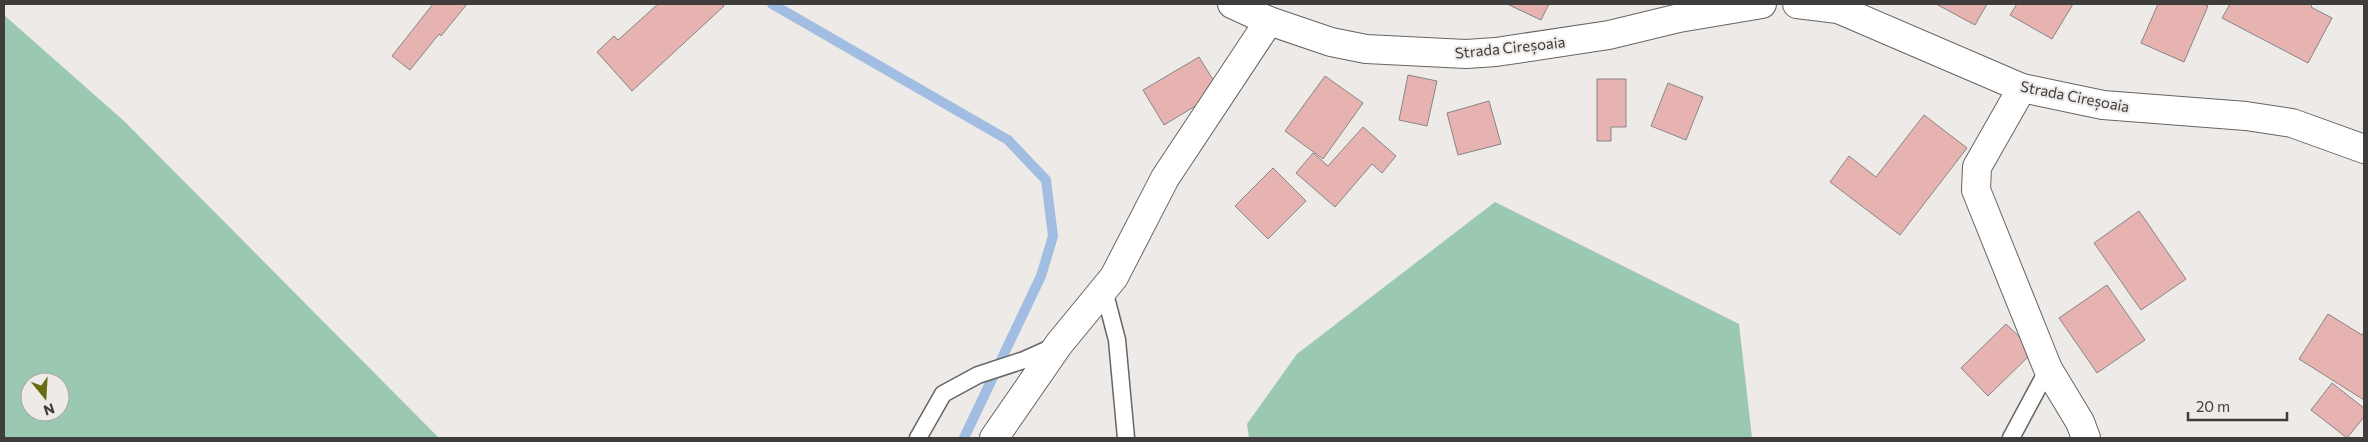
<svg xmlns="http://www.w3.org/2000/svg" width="2368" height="442" font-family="Commissioner,sans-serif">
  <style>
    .green { fill: #9bc8b1; fill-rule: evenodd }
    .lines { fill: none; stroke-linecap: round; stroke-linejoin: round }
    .stream { stroke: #a2bde2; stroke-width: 10 }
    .building { fill: #e6b3b1; stroke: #898585 }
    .lane-casing { stroke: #676563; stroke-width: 19 }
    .street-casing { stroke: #676563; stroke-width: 30 }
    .secondary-casing { stroke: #676563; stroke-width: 30 }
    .lane { stroke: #fff; stroke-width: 16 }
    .street { stroke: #fff; stroke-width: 28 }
    .secondary { stroke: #fff; stroke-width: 28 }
    .labels { text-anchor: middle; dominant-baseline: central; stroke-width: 4; stroke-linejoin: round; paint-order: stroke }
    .street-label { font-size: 15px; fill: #3e3d3c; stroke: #edeae8 }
  </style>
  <rect width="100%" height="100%" fill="#edeae8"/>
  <g class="green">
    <path d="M4,15L124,121L439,438H4ZM30,382H60V412H30Z"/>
    <polygon points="1495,202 1739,324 1752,438 1249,438 1247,424 1297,354"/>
  </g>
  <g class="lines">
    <polyline class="stream" points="772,4 1008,140 1046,180 1053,236 1041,276 964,438"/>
  </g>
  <g class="building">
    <polygon points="433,4 467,4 441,36 439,34 410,70 392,56"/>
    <polygon points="658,4 721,4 724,6 632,91 597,52 614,36 618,40"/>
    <polygon points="1507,4 1549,4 1541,20"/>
    <polygon points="1936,4 1987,4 1975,25"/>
    <polygon points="2017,4 2073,4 2052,39 2010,15"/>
    <polygon points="2158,4 2203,4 2208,6 2184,62 2141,43"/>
    <polygon points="2230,4 2312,4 2311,7 2332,18 2308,63 2222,18"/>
    <polygon points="1199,57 1220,91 1164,125 1143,90"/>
    <polygon points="1408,75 1437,81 1427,126 1399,120"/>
    <polygon points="1325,76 1363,103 1323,159 1285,131"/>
    <polygon points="1597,79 1626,79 1626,127 1611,127 1611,141 1597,141"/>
    <polygon points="1668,83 1703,97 1686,140 1651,126"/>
    <polygon points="1489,101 1501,144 1458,155 1447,113"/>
    <polygon points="1924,115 1967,148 1900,235 1830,182 1849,156 1876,177"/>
    <polygon points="1363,127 1396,156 1382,173 1372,164 1335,207 1296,173 1313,153 1328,166"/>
    <polygon points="1273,168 1306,201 1268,239 1235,206"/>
    <polygon points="2139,211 2186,279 2141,310 2094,243"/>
    <polygon points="2107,285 2145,340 2097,373 2059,318"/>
    <polygon points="2328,314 2362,335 2364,332 2364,400 2299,359"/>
    <polygon points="2006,324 2034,351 1988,396 1961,368"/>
    <polygon points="2332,383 2364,408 2364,417 2347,438 2311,410"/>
  </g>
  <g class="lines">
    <defs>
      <g id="lane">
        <polyline points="1104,290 1117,340 1126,438"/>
        <polyline points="918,438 943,394 978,375 1024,360 1053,347"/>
        <polyline points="2011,438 2048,369"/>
      </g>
      <g id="street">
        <polyline points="2022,88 1977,167 1976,190 2048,369 2080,422 2086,438"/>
        <polyline points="994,438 1059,344 1114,277 1165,178 1269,21"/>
      </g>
      <g id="secondary">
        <polyline points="1232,4 1269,21 1331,42 1366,49 1466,54 1496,52 1609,35 1679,18 1762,4"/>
        <polyline points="1797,4 1838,9 2022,88 2103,105 2246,116 2292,123 2364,149"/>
      </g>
    </defs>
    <use href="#lane" class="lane-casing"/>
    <use href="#street" class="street-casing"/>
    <use href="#secondary" class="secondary-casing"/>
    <use href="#lane" class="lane"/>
    <use href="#street" class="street"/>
    <use href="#secondary" class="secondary"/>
  </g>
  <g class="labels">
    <g class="street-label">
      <text transform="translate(1510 47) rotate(-6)">Strada Cireșoaia</text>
      <text transform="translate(2075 96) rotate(11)">Strada Cireșoaia</text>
    </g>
  </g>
  <rect width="2368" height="442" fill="none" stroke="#3e3d3c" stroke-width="10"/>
  <g transform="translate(45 397) rotate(162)"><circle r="24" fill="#edeae8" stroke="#a7a5a3"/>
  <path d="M0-4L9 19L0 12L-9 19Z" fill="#686c10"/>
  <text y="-8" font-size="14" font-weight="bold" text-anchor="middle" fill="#3e3d3c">N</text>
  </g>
  <path d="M2188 412v8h99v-8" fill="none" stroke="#3e3d3c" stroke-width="2.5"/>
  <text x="2196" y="412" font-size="15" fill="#3e3d3c" stroke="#edeae8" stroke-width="4" paint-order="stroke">20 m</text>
</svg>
